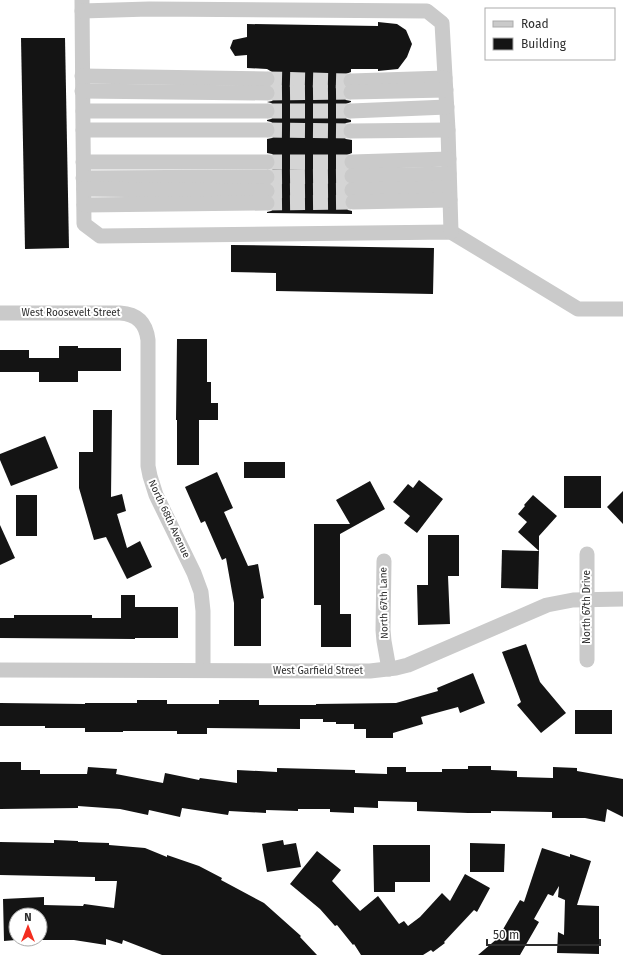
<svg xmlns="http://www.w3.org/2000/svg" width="623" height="955" font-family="'Fira Sans',sans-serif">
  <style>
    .building { fill: #141414 }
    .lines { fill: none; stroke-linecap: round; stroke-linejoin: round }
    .minor-tunnel { stroke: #d5d5d5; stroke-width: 15; stroke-dasharray: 15 8; stroke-linecap: butt }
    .minor { stroke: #cacaca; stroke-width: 15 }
    .labels { text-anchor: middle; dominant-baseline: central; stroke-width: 4; stroke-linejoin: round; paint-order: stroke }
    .street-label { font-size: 10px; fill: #2d2d2d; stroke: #fff }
  </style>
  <rect width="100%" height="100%" fill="#fff"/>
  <g class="building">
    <polygon points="378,22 397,24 406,30 412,44 407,57 398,69 378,71 378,69 351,69 351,72 346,74 343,77 342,82 344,87 342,92 343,96 346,100 351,101 351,102 346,104 343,107 342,112 344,116 347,119 351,120 351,122 346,123 343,127 342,131 343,136 346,139 352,140 352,153 347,155 344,158 343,162 344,166 347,169 344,172 343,176 344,180 347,183 344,186 343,191 344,194 346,197 344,202 345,206 348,210 352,211 352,214 267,213 267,212 271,211 275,208 276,203 275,199 273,197 275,195 276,191 275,187 272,184 275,181 276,177 275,173 272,170 275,166 276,162 275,157 272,154 267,153 267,139 272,138 275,135 276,130 275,125 271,122 267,121 267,120 271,119 275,116 276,111 275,106 271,103 267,102 272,101 275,97 276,93 275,89 272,86 275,83 276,79 275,74 272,72 267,69 247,68 247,55 235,56 230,48 233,40 247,37 247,24 378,26"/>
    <polygon points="21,38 65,38 69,248 25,249"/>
    <polygon points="231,245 434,248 433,294 276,291 276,273 231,272"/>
    <polygon points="177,339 207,339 207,382 211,382 211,403 218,403 218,420 199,420 199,465 177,465 177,420 176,420"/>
    <polygon points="59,346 78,346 78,348 121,348 121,371 78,371 78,382 39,382 39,372 0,372 0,350 29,350 29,358 59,358"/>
    <polygon points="93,410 112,410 111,497 122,494 126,511 117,514 127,548 140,541 152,567 127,579 106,537 94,540 79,488 79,452 93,452"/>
    <polygon points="45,436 58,468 11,486 0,460 0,454"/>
    <rect x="244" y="462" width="41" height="16"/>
    <polygon points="217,472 233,508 224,512 248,566 258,564 264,598 261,599 261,646 234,646 234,603 226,558 222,560 205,521 201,523 185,487"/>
    <rect x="564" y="476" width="37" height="32"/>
    <polygon points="419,480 443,499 417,533 404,523 410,516 393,502 408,484 413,488"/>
    <polygon points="370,481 385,509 340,534 340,614 351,614 351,647 321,647 321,605 314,605 314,524 350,524 336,500"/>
    <polygon points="623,491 623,524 607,507"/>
    <rect x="16" y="495" width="21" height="41"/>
    <polygon points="533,495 557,516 539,536 539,551 518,532 527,522 518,514 525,506 524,505"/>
    <polygon points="0,525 15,558 0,565"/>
    <polygon points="428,535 459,535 459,576 448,576 450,624 418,625 417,585 428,585"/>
    <polygon points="502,550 539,551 538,589 501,588"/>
    <polygon points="121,595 135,595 135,607 178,607 178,638 135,638 135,639 0,638 0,618 14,618 14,615 92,615 92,618 121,618"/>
    <polygon points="526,644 540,682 566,713 541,733 517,705 521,702 502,652"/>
    <polygon points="473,673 485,703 460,713 458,707 421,717 423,724 393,733 393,738 366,738 366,729 354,729 354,724 336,724 336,722 323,722 323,719 300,719 300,729 207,728 207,734 177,734 177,731 123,731 123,732 85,732 85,728 45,728 45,726 0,726 0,703 85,704 85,703 137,703 137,700 167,700 167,704 219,704 219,700 259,700 259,705 316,705 316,704 396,703 438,691 437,688"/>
    <rect x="575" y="710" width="37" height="24"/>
    <polygon points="0,762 21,762 21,770 40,770 40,774 87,774 88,767 117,769 116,774 163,783 165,773 199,780 200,778 237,783 237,770 277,772 277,768 355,770 355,773 387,774 387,767 406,767 406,772 442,772 442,769 468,769 468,766 491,766 491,770 517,771 517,777 553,778 553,767 577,768 577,771 623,779 623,817 607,809 605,822 585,818 552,818 552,812 491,811 491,813 468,813 417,811 417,802 378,801 378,808 354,807 354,813 330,812 330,809 298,809 298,811 266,810 266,813 229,811 228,815 182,808 180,817 149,810 148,815 120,809 78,806 78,808 0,809"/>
    <polygon points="54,840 78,841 78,842 109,843 109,845 145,848 167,857 167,855 199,866 222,878 221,880 264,903 301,936 300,937 317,955 162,955 123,940 122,944 106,939 106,945 74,940 40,940 40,915 16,915 16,940 4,941 3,899 44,897 44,905 83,906 84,904 114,908 117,881 95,881 95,877 0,875 0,842 54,843"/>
    <polygon points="283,840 284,845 296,843 301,867 267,872 262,844"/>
    <polygon points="470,843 505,844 504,872 470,872"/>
    <polygon points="373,845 430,845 430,882 395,882 395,892 374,892"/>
    <polygon points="542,848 570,857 570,854 591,861 577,905 599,906 599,954 557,953 558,932 564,935 565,900 558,897 559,886 553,896 548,894 534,919 539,922 520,955 478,955 498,938 520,900 524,902"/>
    <polygon points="317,851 341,870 332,881 360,911 378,896 399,924 404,921 408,926 420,917 442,893 450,901 465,874 490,888 477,912 474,910 444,942 445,943 433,952 431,950 423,955 361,955 354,944 353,945 337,925 335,926 320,909 290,884"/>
  </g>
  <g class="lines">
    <g class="minor-tunnel">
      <polyline points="267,79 351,81"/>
      <polyline points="267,93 351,92"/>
      <polyline points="267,111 351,111"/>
      <polyline points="267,130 351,131"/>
      <polyline points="267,162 352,162"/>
      <polyline points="267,177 352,176"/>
      <polyline points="267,191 352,190"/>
      <polyline points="267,203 353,202"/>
    </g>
    <g class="minor">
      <polyline points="82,0 83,130 84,224 100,236 451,232 578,309 623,309"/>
      <polyline points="82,11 149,9 427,11 442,23 448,130 451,232"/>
      <polyline points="82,76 267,79"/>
      <polyline points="351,81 445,78"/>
      <polyline points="82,91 267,93"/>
      <polyline points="351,92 446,90"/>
      <polyline points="83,111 267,111"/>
      <polyline points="351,111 447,107"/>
      <polyline points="83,130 267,130"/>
      <polyline points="351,131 448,130"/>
      <polyline points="83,162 267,162"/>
      <polyline points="352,162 449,159"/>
      <polyline points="352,176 449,174"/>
      <polyline points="83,178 267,177"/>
      <polyline points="84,189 267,191"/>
      <polyline points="352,190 449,188"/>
      <polyline points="353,202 450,200"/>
      <polyline points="84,205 267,203"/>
      <path d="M0,313H120C137,314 146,323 148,340V466L150,476L156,495L194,573L201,592L203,611V670"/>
      <polyline points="384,561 383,630 384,641 389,669"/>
      <polyline points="587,660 587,554"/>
      <polyline points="0,670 370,671 396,668 408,665 547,605 573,600 623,599"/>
    </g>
  </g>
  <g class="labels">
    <g class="street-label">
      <text x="71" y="313">West Roosevelt Street</text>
      <text transform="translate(169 519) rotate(65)">North 68th Avenue</text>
      <text transform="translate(384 603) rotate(-91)">North 67th Lane</text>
      <text transform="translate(587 607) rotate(-90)">North 67th Drive</text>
      <text x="318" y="671">West Garfield Street</text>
    </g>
  </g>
  <rect x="485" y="8" width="130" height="52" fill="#ffffff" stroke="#ababab"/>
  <rect x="493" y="21" width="20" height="6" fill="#cacaca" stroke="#ababab"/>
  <text x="521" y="28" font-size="12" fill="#2d2d2d">Road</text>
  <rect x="493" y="38" width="20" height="12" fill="#141414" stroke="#ababab"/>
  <text x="521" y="48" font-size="12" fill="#2d2d2d">Building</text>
  <g transform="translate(28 927)"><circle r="19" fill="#ffffff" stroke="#ababab"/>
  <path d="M0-3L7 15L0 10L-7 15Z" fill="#f32d1f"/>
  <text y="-6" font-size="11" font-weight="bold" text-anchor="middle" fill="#2d2d2d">N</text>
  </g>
  <path d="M487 939v6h113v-6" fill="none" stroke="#2d2d2d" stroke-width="2"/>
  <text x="493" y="939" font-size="12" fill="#2d2d2d" stroke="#ffffff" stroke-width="3" paint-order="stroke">50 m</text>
</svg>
